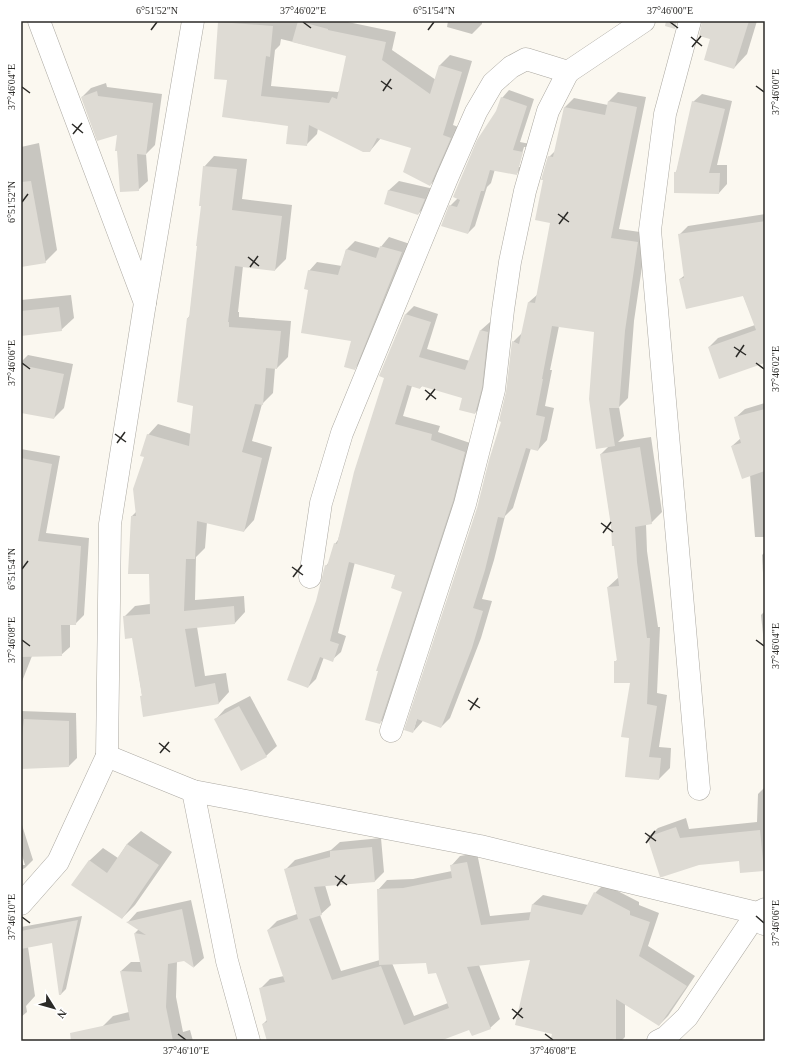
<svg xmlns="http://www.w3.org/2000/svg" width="786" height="1062" font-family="Georgia,serif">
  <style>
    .shadow { fill: #0003; fill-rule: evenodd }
    .building { fill: #dedbd4 }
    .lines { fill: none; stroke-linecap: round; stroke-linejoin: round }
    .minor-casing { stroke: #aca9a2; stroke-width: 23 }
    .minor { stroke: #fff; stroke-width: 22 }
    .ticks { fill: none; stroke: #2b2a27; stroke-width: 1.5 }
    .neatline { fill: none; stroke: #2b2a27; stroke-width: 1.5 }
    .ticks-label { font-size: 10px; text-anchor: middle; fill: #2b2a27 }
  </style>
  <rect width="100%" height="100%" fill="#fbf8f0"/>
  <g class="shadow">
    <path d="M221,21H343L396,32L392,50L436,80L440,65L450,55L472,61L453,125L461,128L441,174L430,185L412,147L381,138L370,151L318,128L317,134L306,145L289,125L228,79L219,23ZM281,39L347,55L340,90L338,92L271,86L275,50L280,45Z"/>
    <polygon points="448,21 482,21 482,24 472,34 447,27"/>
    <polygon points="703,21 757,21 747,54 734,68 712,39"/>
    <polygon points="106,83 107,87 162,94 155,145 146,154 148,181 138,190 118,133 82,97 91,88"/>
    <path d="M509,90L534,99L520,142L530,144L524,166L516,174L495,169L491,183L487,187L475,226L468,233L450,206L458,198L497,111L502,98ZM524,147H526L520,167H518Z"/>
    <polygon points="618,92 646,97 619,229 647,233 634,321 628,398 619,407 624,436 618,442 651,437 662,512 651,523 646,524 647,551 658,627 660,627 657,693 667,695 659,747 671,748 670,768 659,779 630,737 631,682 615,662 618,659 608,587 619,577 601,454 609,446 595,331 559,326 550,370 552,370 545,406 554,408 547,440 538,450 531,448 513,508 505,516 494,560 482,599 492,601 481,638 450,718 441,727 423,720 422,722 413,732 503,422 513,342 523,332 529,302 538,294 551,222 549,157 556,150 565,107 574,98 608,105 609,101"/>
    <polygon points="702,94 732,101 717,165 727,165 727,184 719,193 675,173 677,170 693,102"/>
    <polygon points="39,143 57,250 45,262 21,266 21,147"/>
    <polygon points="214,156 247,159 242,199 292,205 286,259 275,270 243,266 238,312 239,312 239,317 291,321 288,357 277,368 275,368 273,393 262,404 252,441 272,447 254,520 244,531 207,522 205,548 196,557 195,600 244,596 245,612 235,623 197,627 205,676 226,673 229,692 219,703 141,697 142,695 133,637 124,617 135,606 150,604 150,573 129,573 132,516 137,511 148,435 158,424 191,434 194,405 178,401 188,318 190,315 202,205 204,167"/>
    <polygon points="399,181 434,189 428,204 418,214 388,191"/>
    <polygon points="765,214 765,349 709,347 718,338 755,325 743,295 680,279 685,275 679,235 688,226"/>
    <polygon points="389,237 410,244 363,360 354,369 353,340 309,289 309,271 317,262 342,266 346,250 355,241 380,248"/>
    <polygon points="71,295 74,318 61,330 21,335 21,300"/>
    <polygon points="414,306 438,314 427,349 470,361 481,330 490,322 496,324 483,405 475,413 464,398 423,385 420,388 412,386 403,416 440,426 438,432 473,444 388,714 380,723 403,591 396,575 355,562 338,633 346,636 341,652 332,660 324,657 316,679 308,687 317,601 326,566 329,562 335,544 338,540 406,314"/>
    <polygon points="28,355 73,364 64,408 54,418 21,412 21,362"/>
    <polygon points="765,403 765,537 755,537 750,475 732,446 741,438 735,418 745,409"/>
    <polygon points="21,449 60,456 46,533 89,538 84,615 75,624 70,624 70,647 61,655 32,656 21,684"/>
    <polygon points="765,552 765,610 762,555"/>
    <polygon points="765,611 765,653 761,615"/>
    <polygon points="250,696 277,746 266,756 215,720 225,709"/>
    <polygon points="21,711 76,713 77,758 69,766 21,768"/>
    <polygon points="765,787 765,869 741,872 740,860 648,837 658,828 686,818 689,829 757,822 758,794"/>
    <polygon points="21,825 22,825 33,860 25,868 21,870 21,859 23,865 25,865 21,852"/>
    <polygon points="141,831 172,852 135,905 122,918 89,861 103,848 118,858 127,844"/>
    <path d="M381,838L384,872L375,881L325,885L331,905L320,915L341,971L380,960L378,890L387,880L413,879L452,871L451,866L460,856L477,853L490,916L532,912L533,904L543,895L588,905L595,893L604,884L639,902V905L659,913L648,946L695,976L668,1016L659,1025L625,1004V1037L621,1041H551L554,1033L532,958L479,965L500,1019L490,1028L470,1029L437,1041H268L263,1024L267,1020L260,989L270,979L284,976L268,930L277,921L297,914L285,870L295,860L331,850L340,842ZM427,962L436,971L448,1003L414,1016L392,963Z"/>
    <polygon points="191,900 204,958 194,967 184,960 177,961 176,997 183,1032 190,1030 193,1041 106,1041 103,1026 113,1016 129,1012 121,971 131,962 141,962 135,933 139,929 128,922 137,912"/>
    <polygon points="82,916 66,989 61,994 53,942 28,947 35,996 26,1006 27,1012 21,1017 21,927"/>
  </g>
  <g class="building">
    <polygon points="298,21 328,29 328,30 386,42 382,60 430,94 439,65 462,72 443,135 451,138 430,186 403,172 411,148 377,138 370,152 363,152 309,125 307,146 286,144 288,126 222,117 227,80 214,79 218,22 273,26 270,57 266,56 261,96 329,103 332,97 337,99 346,56 292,42"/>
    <polygon points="666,21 677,21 675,29 665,26"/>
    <polygon points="702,21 749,21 734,69 704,60 710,39 699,36"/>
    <polygon points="97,91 98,96 153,103 146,155 137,154 139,191 120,192 117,151 115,151 117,135 97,141 81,97"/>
    <polygon points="501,97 527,106 513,150 523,152 517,175 490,170 484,191 481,191 468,234 441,226 449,205 457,207 460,200 453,197 477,140 496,111"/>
    <polygon points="608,101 637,107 611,238 638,242 625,331 619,408 609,408 615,446 596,449 589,399 594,332 552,326 542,379 543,379 536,415 545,417 538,451 526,448 504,518 498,517 485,570 473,608 483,611 472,648 441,728 417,719 413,733 404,730 477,508 489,460 501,422 499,421 506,392 512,341 519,344 528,302 535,303 550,223 535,220 543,180 541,180 548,156 553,157 564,107 605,115"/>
    <polygon points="692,101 725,109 709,173 720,173 719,194 674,193 674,172 676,172"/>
    <polygon points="203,166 237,169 232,210 282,216 275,271 235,266 228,322 229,322 229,327 281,331 277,369 266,368 263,405 255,404 242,452 262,458 244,532 197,521 195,559 186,559 184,611 234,606 235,624 185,629 195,687 215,683 219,704 143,717 140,696 142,696 132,638 125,639 123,616 150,614 149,574 128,574 131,516 136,516 133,489 144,457 140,456 147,434 189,446 193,406 177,402 187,318 189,318 197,246 196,246 201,206 199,206"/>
    <polygon points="31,181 46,263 21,267 21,182"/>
    <polygon points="388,190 425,199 418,215 384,204"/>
    <polygon points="765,221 765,363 719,379 708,347 756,330 743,296 686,309 679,279 684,278 678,234"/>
    <polygon points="380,246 402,252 355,370 344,367 351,341 301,333 308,290 304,289 308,270 338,275 346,249 376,258"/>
    <polygon points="59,307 62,331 21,336 21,311"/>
    <polygon points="405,314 431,322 419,357 465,370 480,330 488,332 482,388 475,414 459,410 462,398 421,386 420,389 407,385 395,424 432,434 431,440 465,452 453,501 380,724 365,720 378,671 376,671 402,592 391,588 395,575 349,562 330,641 339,644 333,662 320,657 308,688 287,680 316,601 325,565 327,566 334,543 337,544 354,472 384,378 379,376"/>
    <polygon points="21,365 64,374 54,419 21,413"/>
    <polygon points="765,409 765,471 742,479 731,446 741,443 734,417"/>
    <polygon points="640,447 652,524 635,527 637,562 647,638 650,638 647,704 657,706 649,757 661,758 659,780 625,777 629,738 621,737 630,683 614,683 614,661 617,661 607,587 619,586 614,546 612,546 611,526 600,454"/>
    <polygon points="21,458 52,464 38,541 81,546 76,625 61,625 62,656 21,657"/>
    <polygon points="239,706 267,757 241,771 214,719"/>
    <polygon points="24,719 69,721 69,767 21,769 21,745"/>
    <polygon points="676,827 680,838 760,830 764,871 740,873 739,861 699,865 662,877 660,877 647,837"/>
    <polygon points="127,844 159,865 122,919 71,885 89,860 107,873"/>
    <polygon points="372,847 375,882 314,887 322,915 309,919 332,980 381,966 404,1025 449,1008 436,973 428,974 426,963 379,965 377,889 403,888 452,878 450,865 467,862 481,925 529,920 532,904 582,915 594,892 630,911 630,915 650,922 639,956 687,986 659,1026 616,999 616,1041 550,1041 552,1034 515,1025 530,960 467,967 491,1029 472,1036 469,1030 440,1041 267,1041 262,1024 267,1022 259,988 285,982 267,930 298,919 284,869 330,857 330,851"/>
    <polygon points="182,909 194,968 184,961 168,964 166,1007 173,1041 71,1041 70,1033 130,1020 120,971 142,972 134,933 146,935 126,922"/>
    <polygon points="78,920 61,995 59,995 52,943 21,949 21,931"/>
  </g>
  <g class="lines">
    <defs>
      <g id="minor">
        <polyline points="39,21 145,303"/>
        <polyline points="193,21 145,303 110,524 107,756 193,791 480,846 757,913 765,909"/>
        <polyline points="690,21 665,114 650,230 699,789"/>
        <polyline points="310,577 321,503 342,433 447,178 476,112 493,83 511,67 526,59 568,72 644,21"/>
        <polyline points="391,731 465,504 494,390 503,310 510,262 525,191 548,111 568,72"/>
        <polyline points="193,791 227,961 249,1041"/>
        <polyline points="21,904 58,862 107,756"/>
        <polyline points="658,1041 666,1037 687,1017 757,913 764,924"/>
      </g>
    </defs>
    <use href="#minor" class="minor-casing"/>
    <use href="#minor" class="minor"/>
  </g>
  <path class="ticks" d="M303,22L311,28M670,22L678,28M151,30L157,22M428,30L434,22M691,37L702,46M692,47L701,36M381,81L392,89M756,86L764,92M22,87L30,93M383,91L391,79M72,124L83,133M73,134L82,123M22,202L28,194M558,214L569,222M559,224L568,212M248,257L259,266M250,267L258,256M734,347L746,355M736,357L744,345M22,363L30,369M756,363L764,369M425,390L436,399M426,400L435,389M115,434L126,442M117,443L125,432M601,523L613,532M603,533L611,522M292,567L303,575M22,569L28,561M293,577L302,565M22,640L30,646M756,640L764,646M468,700L480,708M470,710L478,698M159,743L170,752M160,753L169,742M645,833L656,841M646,843L655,831M335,876L347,885M337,886L345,875M756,916L764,923M22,917L30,923M512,1009L523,1018M513,1019L522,1008M178,1034L186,1040M545,1034L553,1040"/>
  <rect width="786" height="1062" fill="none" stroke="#ffffff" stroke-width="44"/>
  <g transform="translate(54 1008) rotate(127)" stroke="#ffffff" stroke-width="3" paint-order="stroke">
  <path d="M0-3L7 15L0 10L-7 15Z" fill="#2b2a27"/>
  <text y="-6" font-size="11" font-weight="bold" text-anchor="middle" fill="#2b2a27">N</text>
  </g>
  <rect x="22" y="22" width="742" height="1018" class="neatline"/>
  <g class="ticks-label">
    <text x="157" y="14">6°51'52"N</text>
    <text x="303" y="14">37°46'02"E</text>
    <text x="434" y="14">6°51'54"N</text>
    <text x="670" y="14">37°46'00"E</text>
    <text transform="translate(11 87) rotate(-90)" y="4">37°46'04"E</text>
    <text transform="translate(775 92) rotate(-90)" y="4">37°46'00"E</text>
    <text transform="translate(11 202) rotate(-90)" y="4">6°51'52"N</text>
    <text transform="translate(11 363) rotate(-90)" y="4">37°46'06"E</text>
    <text transform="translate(775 369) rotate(-90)" y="4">37°46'02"E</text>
    <text transform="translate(11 569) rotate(-90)" y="4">6°51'54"N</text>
    <text transform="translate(11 640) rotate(-90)" y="4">37°46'08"E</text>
    <text transform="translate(775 646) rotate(-90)" y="4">37°46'04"E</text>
    <text transform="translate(11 917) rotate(-90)" y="4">37°46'10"E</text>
    <text transform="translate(775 923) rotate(-90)" y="4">37°46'06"E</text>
    <text x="186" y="1054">37°46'10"E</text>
    <text x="553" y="1054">37°46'08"E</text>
  </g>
</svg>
